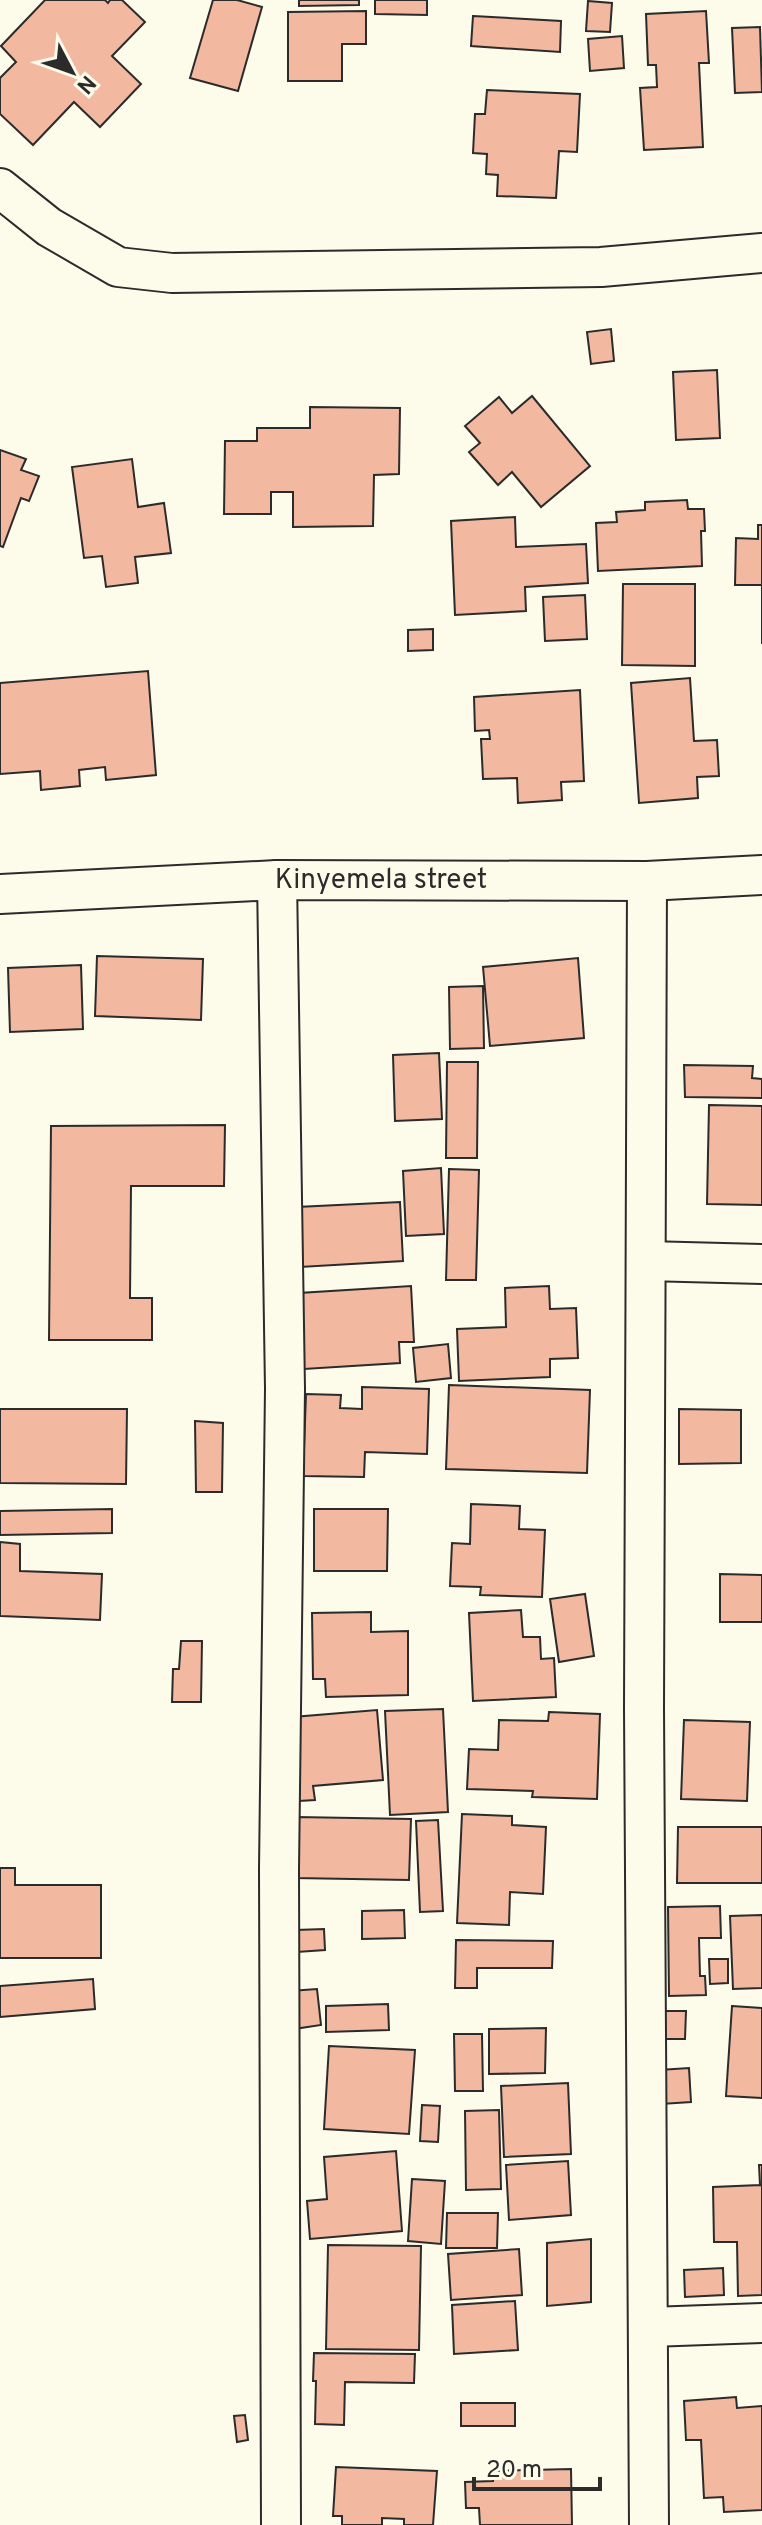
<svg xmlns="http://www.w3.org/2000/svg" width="762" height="2525" font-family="Overpass,sans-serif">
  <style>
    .building { fill: #f2b8a0; stroke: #2b2b2b; stroke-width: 2 }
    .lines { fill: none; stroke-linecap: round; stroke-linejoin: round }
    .street-casing { stroke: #2b2b2b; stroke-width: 42 }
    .street { stroke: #fdfbea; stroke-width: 38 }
    .labels { text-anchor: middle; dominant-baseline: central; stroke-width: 6; stroke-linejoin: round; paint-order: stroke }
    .street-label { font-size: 28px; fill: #2b2b2b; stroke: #fdfbea }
  </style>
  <rect width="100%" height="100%" fill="#fdfbea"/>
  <g class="building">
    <polygon points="45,0 105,0 108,3 110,0 122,0 145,22 112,56 141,84 100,127 74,102 33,145 0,114 0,78 16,62 1,46"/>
    <polygon points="213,0 237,0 262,7 238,91 190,78"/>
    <polygon points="299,0 359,0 359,5 299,6"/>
    <polygon points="375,0 427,0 427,15 375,14"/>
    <polygon points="588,1 612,3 610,32 586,31"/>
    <polygon points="366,11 366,44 342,44 342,81 288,81 288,12"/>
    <polygon points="706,11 709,63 699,63 703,147 644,150 640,88 657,87 656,65 648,65 646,14"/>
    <polygon points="473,16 561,21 560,52 471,46"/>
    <polygon points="760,27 762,92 735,93 732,28"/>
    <polygon points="622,36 624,68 590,71 588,39"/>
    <polygon points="487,90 580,94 577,152 559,151 556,198 497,196 498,175 486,174 487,154 473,153 475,114 485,114"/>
    <polygon points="611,329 614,361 591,364 587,332"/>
    <polygon points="717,370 720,438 676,440 673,372"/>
    <polygon points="532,396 590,466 541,507 512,472 498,485 469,452 480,443 465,426 499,397 512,413"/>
    <polygon points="310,407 400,408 399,474 374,475 373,526 293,527 293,492 271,492 271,514 224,514 225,441 257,441 257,428 310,428"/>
    <polygon points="0,450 26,459 21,470 39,476 29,501 21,498 3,547 0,546"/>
    <polygon points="132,459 138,507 164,503 171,553 135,557 138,583 106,587 102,556 84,558 72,467"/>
    <polygon points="687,500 688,509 704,509 705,531 701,531 702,566 598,571 596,523 617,522 616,512 645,510 645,502"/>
    <polygon points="515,517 516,547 586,544 588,583 525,587 526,611 455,615 451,521"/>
    <polygon points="758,525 762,525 762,644 762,585 735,585 736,538 758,539"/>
    <polygon points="623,584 695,584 695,666 622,665"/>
    <polygon points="585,595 587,639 545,641 543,597"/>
    <polygon points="433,629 433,650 408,651 408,630"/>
    <polygon points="148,671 156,775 106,780 105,767 79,770 80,786 41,790 40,771 0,774 0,683"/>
    <polygon points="690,678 694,741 717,740 719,776 697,777 698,798 639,803 631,683"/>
    <polygon points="580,690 584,781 561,782 562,800 518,803 517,778 483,779 481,739 490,739 489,730 475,731 474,697"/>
    <polygon points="97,956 203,959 201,1020 95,1016"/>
    <polygon points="578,958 584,1038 490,1046 483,967"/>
    <polygon points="81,965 83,1029 10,1032 8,968"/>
    <polygon points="483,986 484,1048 450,1049 449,987"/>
    <polygon points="439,1053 442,1119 395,1121 393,1055"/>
    <polygon points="447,1062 478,1062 477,1158 446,1158"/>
    <polygon points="684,1065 753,1066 752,1078 762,1079 762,1098 685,1097"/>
    <polygon points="709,1105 762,1106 762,1205 707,1204"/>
    <polygon points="225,1125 224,1186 131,1186 130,1298 152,1298 152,1340 49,1340 51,1126"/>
    <polygon points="441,1168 444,1234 406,1236 403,1171"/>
    <polygon points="449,1169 479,1170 476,1280 446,1280"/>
    <polygon points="400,1202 403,1261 300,1267 297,1207"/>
    <polygon points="411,1286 414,1342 399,1342 400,1363 304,1369 299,1293"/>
    <polygon points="549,1286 550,1309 576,1308 578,1358 550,1359 550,1377 459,1381 457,1329 506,1327 505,1288"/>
    <polygon points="448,1344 451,1378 416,1382 413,1348"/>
    <polygon points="449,1385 590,1390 587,1473 446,1469"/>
    <polygon points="362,1387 429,1389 427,1454 365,1452 364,1477 303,1476 306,1394 341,1395 340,1408 362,1409"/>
    <polygon points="0,1409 127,1409 126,1484 0,1483"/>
    <polygon points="679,1409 741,1410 741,1463 679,1464"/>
    <polygon points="195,1421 223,1423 222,1492 196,1492"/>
    <polygon points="471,1504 520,1506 519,1529 545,1530 542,1597 480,1595 481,1587 450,1586 452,1543 470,1544"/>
    <polygon points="112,1509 112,1533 0,1535 0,1511"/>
    <polygon points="314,1509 388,1509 387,1571 314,1571"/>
    <polygon points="0,1542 20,1544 20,1571 102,1574 100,1620 0,1616"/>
    <polygon points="720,1574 762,1575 762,1622 720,1622"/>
    <polygon points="585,1594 594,1656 559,1662 550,1599"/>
    <polygon points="521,1610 523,1637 540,1637 541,1659 554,1658 556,1697 473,1701 469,1613"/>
    <polygon points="371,1612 371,1632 408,1631 408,1695 326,1697 325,1679 313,1679 312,1613"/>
    <polygon points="181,1641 202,1641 201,1702 172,1702 173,1669 179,1669"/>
    <polygon points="443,1709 448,1812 390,1815 385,1711"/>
    <polygon points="377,1710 383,1780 313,1786 315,1800 299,1801 293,1717"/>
    <polygon points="549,1712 600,1714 597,1799 532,1797 533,1791 467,1789 469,1749 498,1750 499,1720 548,1721"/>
    <polygon points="684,1720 750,1722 747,1801 681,1799"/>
    <polygon points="462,1814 512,1816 512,1825 546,1827 543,1894 510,1892 509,1925 457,1923"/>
    <polygon points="296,1817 411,1819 409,1880 295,1878"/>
    <polygon points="438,1820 443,1911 420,1912 416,1821"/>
    <polygon points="678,1827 762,1827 762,1883 677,1883"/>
    <polygon points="0,1868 15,1868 15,1885 101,1885 101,1958 0,1958"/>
    <polygon points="720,1906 721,1938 699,1938 700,1976 705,1976 706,1995 669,1996 668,1907"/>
    <polygon points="404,1910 405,1938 362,1939 362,1911"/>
    <polygon points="762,1915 762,1988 733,1989 730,1916"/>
    <polygon points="324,1929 325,1950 297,1952 296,1930"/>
    <polygon points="456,1940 553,1941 552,1968 477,1968 477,1988 455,1988"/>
    <polygon points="709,1959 728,1959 728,1983 710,1984"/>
    <polygon points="93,1979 95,2009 0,2017 0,1986"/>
    <polygon points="317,1989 321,2025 294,2029 290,1991"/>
    <polygon points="388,2004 389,2030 326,2032 326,2006"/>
    <polygon points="732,2006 762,2008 762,2098 726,2096"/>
    <polygon points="664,2011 686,2011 685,2039 664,2039"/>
    <polygon points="546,2028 545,2073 489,2074 489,2029"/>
    <polygon points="454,2034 482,2034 483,2091 455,2091"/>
    <polygon points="329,2046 415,2050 409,2134 324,2129"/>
    <polygon points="689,2068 691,2102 661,2104 659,2070"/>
    <polygon points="568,2083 571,2154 504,2157 501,2086"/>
    <polygon points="422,2105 440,2106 438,2142 420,2141"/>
    <polygon points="499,2110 501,2189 466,2190 465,2111"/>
    <polygon points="396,2151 402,2231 310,2239 307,2201 327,2199 324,2157"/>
    <polygon points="568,2161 571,2215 509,2220 506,2165"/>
    <polygon points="759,2165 762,2165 762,2295 738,2296 737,2242 714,2242 713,2187 760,2185"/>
    <polygon points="412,2179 445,2181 441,2244 408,2241"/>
    <polygon points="447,2213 498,2213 497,2248 446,2248"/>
    <polygon points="591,2239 591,2302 547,2306 547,2243"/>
    <polygon points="328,2245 421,2246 419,2350 326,2349"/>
    <polygon points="519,2249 522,2295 451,2300 448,2254"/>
    <polygon points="723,2268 724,2295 685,2297 684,2270"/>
    <polygon points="515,2301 518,2350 454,2354 452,2305"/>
    <polygon points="314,2353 415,2354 414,2383 345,2382 344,2425 315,2424 316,2381 313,2381"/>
    <polygon points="736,2397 737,2408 762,2406 762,2510 724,2512 723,2497 704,2498 701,2440 686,2440 684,2401"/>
    <rect x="461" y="2403" width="54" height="23"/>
    <polygon points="245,2415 248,2440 237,2442 234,2416"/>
    <polygon points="336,2467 437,2471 433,2525 404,2525 404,2519 382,2518 382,2525 342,2525 342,2516 333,2516"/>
    <polygon points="571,2469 572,2525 480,2525 479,2508 466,2508 465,2482 493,2481 493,2471"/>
  </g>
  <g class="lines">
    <defs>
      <g id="street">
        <polyline points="0,188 49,227 118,267 172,273 601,267 762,253"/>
        <polyline points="277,880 285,1389 279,1869 281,2525"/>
        <polyline points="647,881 644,1708 649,2525"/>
        <polyline points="0,894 277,880 647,881 762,875"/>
        <polyline points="646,1261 762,1264"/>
        <polyline points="650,2327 762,2323"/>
      </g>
    </defs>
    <use href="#street" class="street-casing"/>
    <use href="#street" class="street"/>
  </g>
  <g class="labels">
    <g class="street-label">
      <text x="381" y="881">Kinyemela street</text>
    </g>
  </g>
  <g transform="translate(72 72) rotate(131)" stroke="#fdfbea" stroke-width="6" paint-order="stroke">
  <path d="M0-6L14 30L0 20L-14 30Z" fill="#2b2b2b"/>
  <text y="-12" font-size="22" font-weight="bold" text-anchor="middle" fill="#2b2b2b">N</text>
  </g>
  <path d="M474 2477v12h126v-12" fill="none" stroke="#2b2b2b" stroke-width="4"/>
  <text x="486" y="2477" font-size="24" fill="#2b2b2b" stroke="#fdfbea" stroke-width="6" paint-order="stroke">20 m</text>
</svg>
